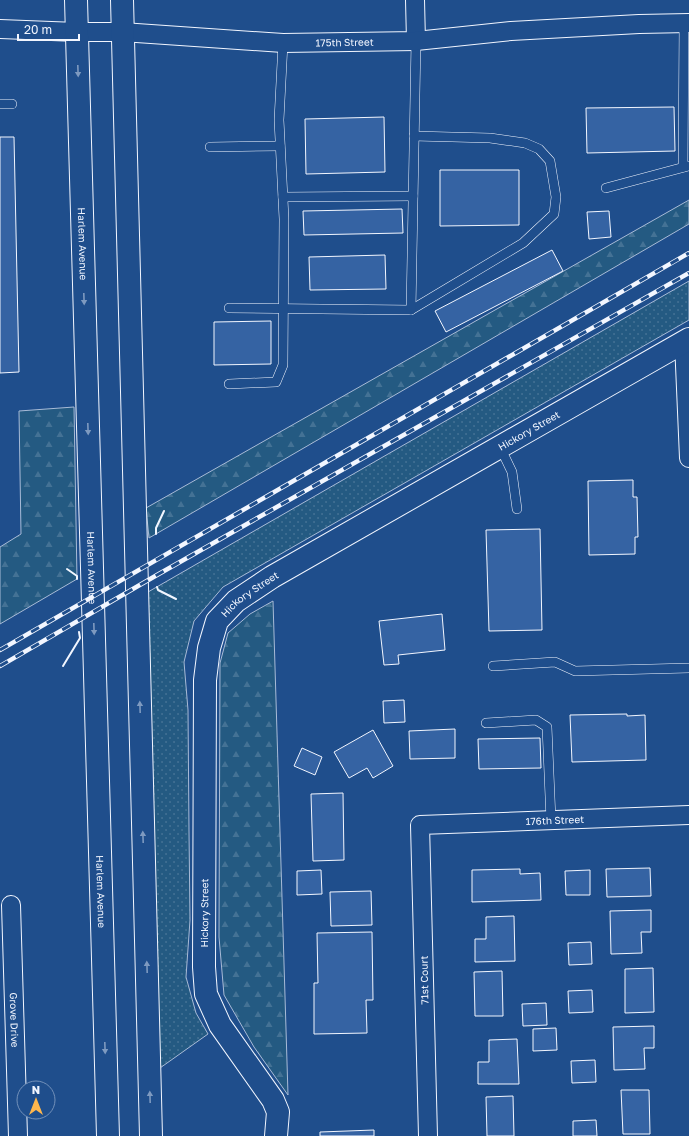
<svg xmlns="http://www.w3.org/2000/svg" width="689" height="1136" font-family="'Golos Text',sans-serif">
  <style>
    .grass { fill: url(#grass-dots); stroke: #a8bbd7 }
    .forest { fill: url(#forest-firs); stroke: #a8bbd7 }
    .building { fill: #3563a3; stroke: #f2f6ff }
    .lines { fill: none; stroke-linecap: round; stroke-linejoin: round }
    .lane-casing { stroke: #f2f6ff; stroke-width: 10 }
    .street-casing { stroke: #f2f6ff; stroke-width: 20 }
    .secondary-casing { stroke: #f2f6ff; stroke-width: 24 }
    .primary-casing { stroke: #f2f6ff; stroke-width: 24 }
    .lane { stroke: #1f4e8c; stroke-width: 9 }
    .street { stroke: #1f4e8c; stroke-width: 18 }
    .secondary { stroke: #1f4e8c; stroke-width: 22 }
    .primary { stroke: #1f4e8c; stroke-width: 22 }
    .rail-casing { stroke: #f2f6ff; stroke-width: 4.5 }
    .rail { stroke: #1f4e8c; stroke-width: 3; stroke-dasharray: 9; stroke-linecap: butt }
    .wall { stroke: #f2f6ff; stroke-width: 2 }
    .oneway { fill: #7e9ac0 }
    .labels { text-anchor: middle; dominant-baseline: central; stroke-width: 3; stroke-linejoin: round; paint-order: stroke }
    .street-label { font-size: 10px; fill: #f2f6ff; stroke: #1f4e8c }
  </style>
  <defs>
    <pattern id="grass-dots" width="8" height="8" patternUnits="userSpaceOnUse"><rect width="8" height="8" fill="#245a82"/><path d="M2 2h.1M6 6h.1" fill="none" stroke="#447295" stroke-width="1.8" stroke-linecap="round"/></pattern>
    <pattern id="forest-firs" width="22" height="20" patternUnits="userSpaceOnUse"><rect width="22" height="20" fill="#245a82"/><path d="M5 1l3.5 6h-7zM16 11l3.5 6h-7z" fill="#447295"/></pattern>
  </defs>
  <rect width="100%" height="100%" fill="#1f4e8c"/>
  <polygon class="grass" points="689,281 689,320 223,587 194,621 184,662 188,710 189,832 190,920 186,977 196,1013 208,1034 160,1068 148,592"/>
  <g class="forest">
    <polygon points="689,200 689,224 149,538 146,508"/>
    <polygon points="74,407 77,579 0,624 0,547 21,534 19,411"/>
    <polygon points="273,601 288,1095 254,1047 224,995 219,937 220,663 228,633 250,614"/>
  </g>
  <g class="building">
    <polygon points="674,107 675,151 587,153 586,108"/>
    <polygon points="384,117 385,172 306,174 305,119"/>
    <polygon points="0,137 14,137 19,372 0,373"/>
    <polygon points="440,170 519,170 519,225 440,226"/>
    <polygon points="402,209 403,233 304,235 303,211"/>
    <polygon points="609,211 611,237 589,239 587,212"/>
    <polygon points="552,250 563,271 446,332 435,311"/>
    <polygon points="385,255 386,289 310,290 309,257"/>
    <polygon points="271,321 271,364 214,365 214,322"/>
    <polygon points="633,480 633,497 637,497 638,537 635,537 635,554 589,555 588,481"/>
    <polygon points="540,529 542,630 489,631 486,530"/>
    <polygon points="442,614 445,650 398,655 399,664 384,665 379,621"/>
    <polygon points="404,700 405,722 384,723 383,701"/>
    <polygon points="627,714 627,716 645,715 646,760 572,762 570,715"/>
    <polygon points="455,729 455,758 410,759 409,731"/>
    <polygon points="373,730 393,766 373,778 367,768 349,778 334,752"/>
    <polygon points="540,738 541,768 479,769 478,739"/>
    <polygon points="302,748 322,757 315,775 294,766"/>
    <polygon points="343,793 344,860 313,861 311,794"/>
    <polygon points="650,868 651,896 607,897 606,869"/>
    <polygon points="520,869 520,874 540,873 541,900 472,902 472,870"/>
    <polygon points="321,870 322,894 297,895 297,871"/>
    <polygon points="590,870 590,895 566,895 565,871"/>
    <polygon points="371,891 372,925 331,926 330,892"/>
    <polygon points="651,910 651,932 641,932 642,953 611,954 610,911"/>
    <polygon points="514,916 515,961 475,962 475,939 486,939 486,917"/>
    <polygon points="372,932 373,1000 366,1000 367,1033 314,1034 314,983 318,983 317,933"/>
    <polygon points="591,942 592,964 569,965 568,943"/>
    <polygon points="653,968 654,1012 625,1013 625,969"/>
    <polygon points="502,971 503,1016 475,1016 474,972"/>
    <polygon points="592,990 593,1012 569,1013 568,991"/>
    <polygon points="546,1003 547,1025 523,1026 522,1004"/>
    <polygon points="654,1026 654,1048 644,1048 645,1069 614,1070 613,1027"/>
    <polygon points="556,1028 557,1050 533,1051 533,1029"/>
    <polygon points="517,1039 519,1084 478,1084 478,1062 489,1062 489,1040"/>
    <polygon points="595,1060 596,1082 572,1083 571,1061"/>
    <polygon points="621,1090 649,1090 650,1134 623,1134"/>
    <polygon points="513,1096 514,1136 487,1136 486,1097"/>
    <polygon points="596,1120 597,1136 573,1136 573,1121"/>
    <polygon points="374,1130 374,1136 320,1136 320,1132"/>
  </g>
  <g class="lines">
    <defs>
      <g id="lane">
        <polyline points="0,104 12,104"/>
        <polyline points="210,147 280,146"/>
        <polyline points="683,167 684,23"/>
        <polyline points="606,188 688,166"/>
        <polyline points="283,197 413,196"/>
        <polyline points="229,308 411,310 523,243 554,214 556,197 550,161 539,149 525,143 490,138 414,136"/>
        <polyline points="411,310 416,41"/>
        <polyline points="229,384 276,382 283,365 284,219 279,120 283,43"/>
        <polyline points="500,447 512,472 517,509"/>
        <polyline points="493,666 555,662 575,671 689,668"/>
        <polyline points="486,723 536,720 547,727 551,820"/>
      </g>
      <g id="street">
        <polyline points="415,0 416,41"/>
        <path id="s1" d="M0,29L77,32H122L283,43L416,41L511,31L639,24L689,23"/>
        <polyline points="684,342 689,458"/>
        <path id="s2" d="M11,905L18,1136"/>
        <path id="s3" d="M428,1136L420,825L689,815"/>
      </g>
      <g id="secondary">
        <path id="s4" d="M276,1136L278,1112L273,1100L220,1025L206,994L204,967L205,680L209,648L217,621L236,601L272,577L689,339"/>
      </g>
      <g id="primary">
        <path id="s5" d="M76,0L108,1136"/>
        <polyline points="122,0 151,1136"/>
      </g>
    </defs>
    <use href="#lane" class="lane-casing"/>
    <use href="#street" class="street-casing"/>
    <use href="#secondary" class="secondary-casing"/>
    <use href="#primary" class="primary-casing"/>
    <use href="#lane" class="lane"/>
    <use href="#street" class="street"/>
    <use href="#secondary" class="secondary"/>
    <use href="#primary" class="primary"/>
    <defs>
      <g id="rail">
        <polyline points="0,650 689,253"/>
        <polyline points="0,666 157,575 689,273"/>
      </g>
    </defs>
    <use href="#rail" class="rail-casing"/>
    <use href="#rail" class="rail"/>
    <g class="wall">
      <polyline points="156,534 156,528 164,511"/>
      <polyline points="67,569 77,576 77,579"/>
      <polyline points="157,587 158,590 176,599"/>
      <polyline points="63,666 80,638 79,632"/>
    </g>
  </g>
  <defs><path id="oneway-solid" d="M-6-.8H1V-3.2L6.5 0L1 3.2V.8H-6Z"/></defs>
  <g class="oneway">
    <use href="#oneway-solid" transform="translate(78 71) rotate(88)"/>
    <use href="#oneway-solid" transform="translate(84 299) rotate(88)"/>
    <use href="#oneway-solid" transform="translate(88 429) rotate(88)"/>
    <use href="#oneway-solid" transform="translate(94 629) rotate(88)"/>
    <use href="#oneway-solid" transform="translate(140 707) rotate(-92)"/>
    <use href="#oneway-solid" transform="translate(143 837) rotate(-92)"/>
    <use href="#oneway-solid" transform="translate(147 967) rotate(-92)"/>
    <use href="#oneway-solid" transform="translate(105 1048) rotate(88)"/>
    <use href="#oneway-solid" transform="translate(150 1097) rotate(-92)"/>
  </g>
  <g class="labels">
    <g class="street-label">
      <text stroke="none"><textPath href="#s1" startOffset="345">175th Street</textPath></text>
      <text stroke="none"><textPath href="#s5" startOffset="244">Harlem Avenue</textPath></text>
      <text stroke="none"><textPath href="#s4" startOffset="904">Hickory Street</textPath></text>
      <text stroke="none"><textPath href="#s5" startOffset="568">Harlem Avenue</textPath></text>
      <text stroke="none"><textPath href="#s4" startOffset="580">Hickory Street</textPath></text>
      <text stroke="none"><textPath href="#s3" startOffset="446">176th Street</textPath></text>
      <text stroke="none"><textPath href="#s5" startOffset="892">Harlem Avenue</textPath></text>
      <text stroke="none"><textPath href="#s4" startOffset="244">Hickory Street</textPath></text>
      <text transform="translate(424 980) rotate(-91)">71st Court</text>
      <text stroke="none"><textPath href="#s2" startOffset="115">Grove Drive</textPath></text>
    </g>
  </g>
  <g transform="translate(36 1100)"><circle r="19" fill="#1f4e8c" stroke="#7391ba"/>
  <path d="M0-3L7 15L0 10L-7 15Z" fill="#ffb74d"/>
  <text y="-6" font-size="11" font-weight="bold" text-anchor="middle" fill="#f2f6ff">N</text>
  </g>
  <path d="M18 34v6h61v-6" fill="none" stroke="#f2f6ff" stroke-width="2"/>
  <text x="24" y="34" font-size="12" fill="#f2f6ff" stroke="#1f4e8c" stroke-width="3" paint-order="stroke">20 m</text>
</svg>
